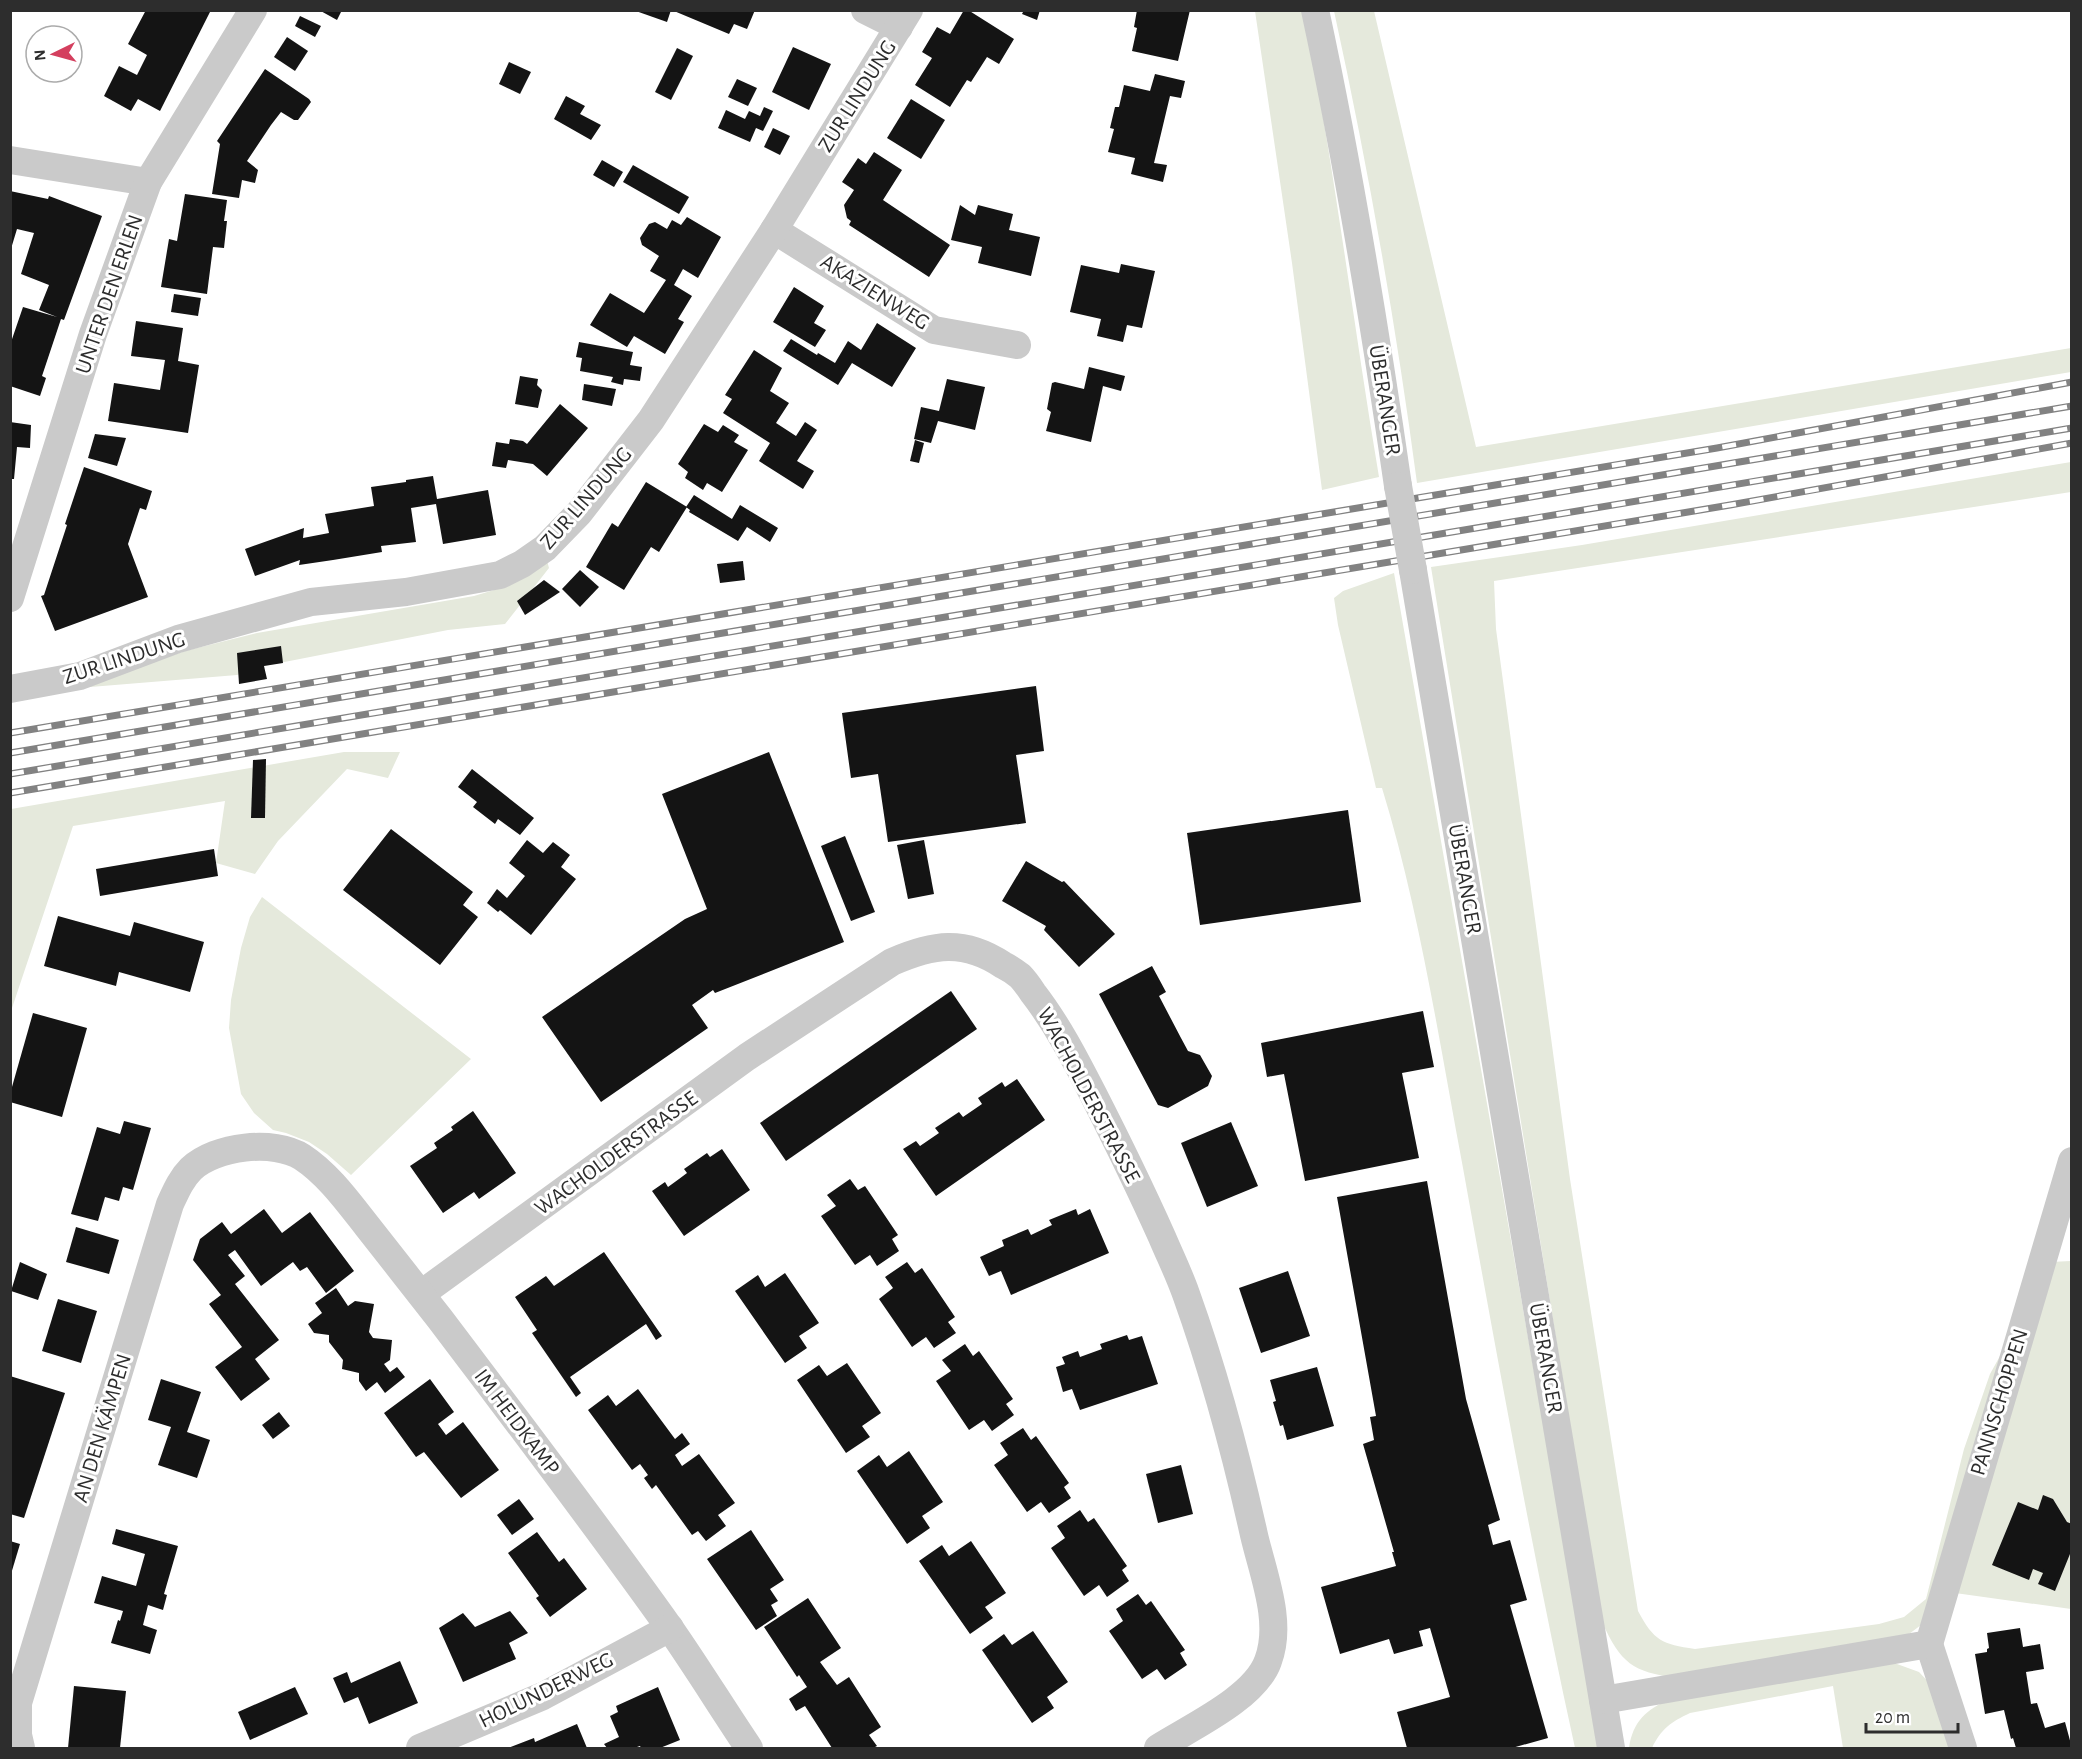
<svg xmlns="http://www.w3.org/2000/svg" width="2082" height="1759" font-family="'Alegreya Sans',sans-serif">
  <style>
    .green { fill: #e5e9dc }
    .building { fill: #141414 }
    .lines { fill: none; stroke-linecap: round; stroke-linejoin: round }
    .street { stroke: #cacaca; stroke-width: 28 }
    .rail-casing { stroke: #828282; stroke-width: 7 }
    .rail { stroke: #fff; stroke-width: 4.5; stroke-dasharray: 14; stroke-linecap: butt }
    .street-bridge { stroke: #cacaca; stroke-width: 28 }
    .labels { text-anchor: middle; dominant-baseline: central; stroke-width: 6; stroke-linejoin: round; paint-order: stroke }
    .street-label { font-size: 22px; fill: #2d2d2d; stroke: #fff }
  </style>
  <rect width="100%" height="100%" fill="#fff"/>
  <g class="green">
    <path d="M1255,11H1304C1334,165 1353,322 1379,477L1322,490L1292,263Z"/>
    <path d="M1334,11H1374L1476,447L2071,348V372L1417,483C1396,324 1368,167 1334,11Z"/>
    <path d="M2071,462V492L1494,581L1496,629L1570,1179L1638,1611C1654,1641 1662,1644 1695,1649L1879,1624L1904,1617L1926,1599L1964,1449L1990,1374L2010,1338L1921,1625L1905,1637L1677,1678C1632,1672 1621,1663 1602,1622L1431,567L1582,545Z"/>
    <polygon points="546,557 549,568 505,624 448,630 264,666 237,675 78,688 185,651 257,633 474,596 504,587"/>
    <path d="M1394,573L1600,1748H1575C1533,1556 1498,1362 1463,1168C1439,1041 1420,912 1382,788H1376L1338,625L1334,598L1343,591Z"/>
    <polygon points="344,752 400,752 388,778 347,769 278,841 255,874 216,863 225,801 73,826 11,1011 11,809"/>
    <polygon points="262,897 471,1059 351,1175 327,1154 309,1142 286,1133 273,1130 254,1113 241,1094 229,1028 231,1000 241,948 250,917"/>
    <polygon points="2071,1261 2071,1609 1955,1593 2050,1262"/>
    <path d="M1886,1660L1919,1672L1936,1690L1955,1748H1843L1833,1686L1690,1713C1671,1722 1661,1729 1652,1748H1629C1633,1721 1646,1710 1670,1699Z"/>
  </g>
  <g class="building">
    <polygon points="146,10 211,10 160,111 138,99 131,111 104,96 119,66 137,75 147,55 128,44"/>
    <polygon points="319,10 342,10 337,20"/>
    <polygon points="633,10 671,10 667,22"/>
    <polygon points="755,10 747,29 734,24 729,34 674,11"/>
    <polygon points="964,10 968,10 1014,39 999,64 987,57 971,82 967,80 950,107 915,85 932,58 922,52 937,27 950,34"/>
    <polygon points="1024,10 1040,10 1037,20 1022,14"/>
    <polygon points="1137,10 1190,10 1178,61 1132,51 1137,28 1134,27"/>
    <polygon points="300,16 321,26 315,37 295,26"/>
    <polygon points="287,37 308,51 295,71 274,57"/>
    <polygon points="793,47 831,64 809,110 772,92"/>
    <polygon points="677,48 693,56 671,100 655,92"/>
    <polygon points="509,62 531,72 520,94 499,84"/>
    <polygon points="265,69 309,99 311,102 298,120 294,120 281,112 271,125 247,161 258,170 255,183 242,180 239,198 212,194 220,144 217,141"/>
    <polygon points="1155,74 1185,81 1181,98 1170,96 1154,163 1167,165 1163,182 1131,174 1135,158 1108,152 1114,129 1110,128 1115,107 1119,107 1124,85 1150,91"/>
    <polygon points="737,79 757,88 748,106 728,97"/>
    <polygon points="566,96 585,106 580,114 601,125 591,140 554,119"/>
    <polygon points="911,99 945,120 921,159 887,138"/>
    <polygon points="764,107 773,111 763,131 756,128 750,142 718,128 726,110 745,119 749,111 760,116"/>
    <polygon points="773,128 790,136 780,155 764,147"/>
    <polygon points="874,152 902,170 883,200 950,245 929,277 849,225 851,221 847,218 844,205 854,190 842,182 858,158 866,164"/>
    <polygon points="602,160 623,172 614,187 593,175"/>
    <polygon points="633,165 689,197 679,214 623,182"/>
    <polygon points="10,191 48,199 49,196 102,216 64,320 61,319 42,376 46,378 40,396 10,386 10,345 23,307 57,317 39,310 49,285 21,274 34,233 17,229 10,252"/>
    <polygon points="185,194 227,200 224,221 227,221 224,248 213,247 207,294 161,287 169,239 177,241"/>
    <polygon points="960,205 975,215 978,205 1013,214 1009,230 1040,237 1031,276 978,263 982,247 951,240"/>
    <polygon points="687,217 721,237 698,278 683,269 674,285 692,296 678,319 684,322 665,354 634,336 627,347 590,325 610,293 644,313 666,280 650,271 659,256 642,245 640,238 649,224 655,222 667,229 672,220 681,225"/>
    <polygon points="1121,264 1155,271 1142,328 1127,325 1123,342 1097,336 1101,319 1070,312 1081,265 1119,273"/>
    <polygon points="794,287 824,306 814,323 826,330 815,347 773,322"/>
    <polygon points="174,294 201,298 198,316 171,312"/>
    <polygon points="136,321 183,328 178,361 199,365 188,433 108,421 114,383 160,390 165,360 131,356"/>
    <polygon points="877,323 916,348 892,387 852,363 838,385 783,351 791,339 817,355 818,353 835,363 848,341 861,350"/>
    <polygon points="579,342 633,352 630,365 642,367 640,381 624,379 623,385 611,382 613,377 580,371 582,358 576,357"/>
    <polygon points="754,350 782,368 770,391 789,403 776,423 796,436 805,422 817,430 797,461 814,471 803,489 759,461 770,443 723,413 732,399 725,395"/>
    <polygon points="1089,367 1125,376 1121,391 1103,386 1091,442 1046,431 1051,412 1047,409 1052,383 1055,382 1084,389"/>
    <polygon points="520,376 538,379 537,385 542,390 538,408 515,404"/>
    <polygon points="947,379 985,387 975,430 938,421 931,443 914,439 921,407 939,411"/>
    <polygon points="584,384 616,389 612,406 582,400"/>
    <polygon points="560,404 588,428 547,476 533,464 508,460 506,468 492,466 496,442 509,444 510,439 523,441 527,444"/>
    <polygon points="10,422 31,425 30,448 17,447 14,479 10,479"/>
    <polygon points="704,424 718,432 723,425 739,435 734,442 748,450 722,492 707,483 703,490 685,478 688,472 678,464"/>
    <polygon points="95,434 126,438 117,466 88,458"/>
    <polygon points="915,440 924,443 919,463 910,461"/>
    <polygon points="84,467 152,491 146,510 140,508 128,544 148,597 55,631 41,596 44,595 67,525 65,524"/>
    <polygon points="433,476 437,499 488,490 496,535 443,544 436,504 411,508 416,542 381,546 382,552 333,560 299,565 300,560 255,576 245,549 304,528 303,538 329,533 325,514 374,506 371,487 406,482 406,480"/>
    <polygon points="646,482 687,507 659,552 651,547 624,590 586,567 612,523 618,527"/>
    <polygon points="694,495 732,519 740,505 778,528 770,542 747,527 738,541 689,512 690,510 686,507"/>
    <polygon points="743,561 745,580 720,583 717,564"/>
    <polygon points="580,570 599,587 580,607 562,589"/>
    <polygon points="544,580 560,592 525,615 517,601"/>
    <polygon points="281,646 283,663 264,666 267,679 239,684 237,653"/>
    <polygon points="1036,686 1044,751 1016,755 1026,823 888,842 878,774 851,778 842,713"/>
    <polygon points="769,752 844,942 715,993 713,990 692,1005 708,1028 601,1102 542,1017 685,919 707,909 662,794"/>
    <polygon points="266,759 265,818 251,818 253,760"/>
    <polygon points="472,769 534,818 520,835 498,819 495,824 473,807 477,802 458,787"/>
    <polygon points="1348,810 1361,902 1200,925 1187,833"/>
    <polygon points="391,829 473,892 463,905 478,917 440,965 343,890"/>
    <polygon points="845,836 875,912 851,921 821,846"/>
    <polygon points="527,840 543,853 553,842 570,855 561,867 576,879 531,935 500,910 498,912 487,903 497,889 507,898 525,876 509,863"/>
    <polygon points="924,840 934,894 908,899 897,845"/>
    <polygon points="214,849 218,876 100,896 96,869"/>
    <polygon points="1026,861 1062,882 1064,881 1115,934 1079,967 1044,930 1046,926 1002,901"/>
    <polygon points="58,916 130,936 134,922 204,942 190,992 119,972 116,986 44,966"/>
    <polygon points="1152,966 1166,992 1159,996 1181,1038 1188,1051 1200,1055 1212,1076 1208,1086 1168,1108 1158,1105 1099,994"/>
    <polygon points="951,991 977,1029 786,1161 760,1123"/>
    <polygon points="1423,1011 1434,1067 1402,1073 1419,1158 1305,1181 1284,1074 1267,1077 1261,1043"/>
    <polygon points="33,1013 87,1028 62,1117 10,1102 10,1094"/>
    <polygon points="1017,1079 1045,1120 936,1196 903,1149 916,1141 920,1146 939,1133 935,1128 959,1112 963,1117 982,1104 978,1098 1002,1082 1005,1087"/>
    <polygon points="473,1111 516,1173 479,1199 474,1192 443,1213 410,1166 437,1148 434,1143 453,1130 451,1127"/>
    <polygon points="124,1121 151,1128 133,1190 123,1187 119,1201 105,1197 98,1221 71,1214 97,1127 120,1134"/>
    <polygon points="1231,1122 1258,1186 1207,1207 1181,1143"/>
    <polygon points="722,1149 750,1190 684,1236 652,1191 665,1182 668,1187 679,1179 687,1173 684,1169 707,1153 710,1157"/>
    <polygon points="850,1179 858,1190 865,1186 898,1235 892,1239 899,1251 877,1266 870,1255 855,1265 821,1216 836,1206 827,1195"/>
    <polygon points="1427,1181 1466,1399 1500,1520 1488,1525 1493,1545 1510,1540 1527,1600 1510,1605 1548,1738 1512,1748 1407,1748 1397,1712 1450,1697 1430,1628 1419,1631 1423,1646 1394,1654 1389,1639 1340,1654 1321,1587 1396,1566 1392,1552 1394,1552 1363,1444 1374,1440 1370,1417 1376,1416 1337,1197"/>
    <polygon points="264,1209 282,1233 310,1212 354,1271 326,1293 307,1267 300,1271 293,1262 261,1286 235,1250 228,1255 245,1276 235,1284 279,1340 255,1359 270,1379 241,1401 215,1367 242,1347 209,1304 221,1295 193,1260 200,1239 222,1222 231,1234"/>
    <polygon points="1076,1209 1078,1215 1090,1209 1109,1253 1011,1295 1001,1271 989,1276 980,1257 1004,1246 1002,1240 1028,1229 1031,1235 1052,1225 1049,1220"/>
    <polygon points="76,1227 119,1240 109,1274 66,1262"/>
    <polygon points="604,1252 662,1336 656,1340 646,1324 570,1377 581,1393 576,1397 532,1333 537,1330 515,1297 546,1276 554,1286"/>
    <polygon points="20,1262 47,1274 38,1300 11,1291"/>
    <polygon points="907,1262 915,1273 922,1268 955,1317 948,1322 956,1333 934,1348 926,1337 912,1347 879,1299 893,1288 885,1277"/>
    <polygon points="1288,1271 1310,1336 1261,1353 1239,1288"/>
    <polygon points="785,1273 819,1323 799,1336 807,1348 785,1363 735,1291 758,1275 765,1287"/>
    <polygon points="336,1288 348,1306 355,1301 374,1304 369,1332 373,1338 392,1340 390,1360 384,1364 390,1372 397,1367 405,1377 385,1393 377,1382 366,1391 359,1381 359,1373 342,1369 343,1360 329,1342 329,1335 314,1333 308,1324 322,1313 315,1303"/>
    <polygon points="58,1299 97,1311 81,1363 42,1351"/>
    <polygon points="1127,1335 1129,1340 1142,1336 1158,1384 1080,1410 1072,1389 1063,1392 1056,1367 1065,1364 1062,1357 1078,1351 1080,1357 1102,1349 1100,1344"/>
    <polygon points="965,1344 973,1356 979,1351 1013,1399 1006,1404 1014,1415 992,1431 984,1420 969,1430 936,1381 951,1371 942,1360"/>
    <polygon points="847,1363 881,1413 862,1426 870,1437 846,1453 797,1380 819,1365 827,1376"/>
    <polygon points="1317,1367 1334,1426 1287,1440 1283,1425 1280,1426 1273,1402 1276,1401 1270,1380"/>
    <polygon points="10,1376 65,1393 24,1518 10,1514"/>
    <polygon points="161,1379 201,1392 187,1432 210,1440 197,1478 158,1465 171,1427 148,1420"/>
    <polygon points="430,1379 454,1412 438,1424 446,1435 463,1422 499,1470 461,1498 424,1452 416,1457 384,1413"/>
    <polygon points="638,1389 675,1439 682,1433 690,1444 675,1455 682,1466 699,1454 735,1503 718,1515 726,1526 706,1541 698,1531 692,1535 656,1485 652,1489 644,1478 648,1475 640,1464 632,1470 588,1410 608,1395 616,1406"/>
    <polygon points="279,1412 290,1426 273,1439 262,1425"/>
    <polygon points="1023,1428 1031,1440 1036,1436 1069,1483 1064,1487 1071,1498 1049,1513 1041,1502 1027,1512 994,1465 1008,1455 1000,1443"/>
    <polygon points="909,1451 943,1502 922,1516 930,1528 907,1544 857,1471 879,1455 887,1467"/>
    <polygon points="1181,1465 1193,1514 1158,1523 1146,1474"/>
    <polygon points="2043,1495 2053,1499 2067,1522 2072,1524 2072,1549 2055,1591 2038,1584 2043,1573 2033,1569 2029,1580 1992,1565 2018,1502 2038,1510"/>
    <polygon points="519,1499 534,1519 512,1535 497,1515"/>
    <polygon points="1080,1510 1088,1522 1094,1518 1127,1566 1122,1570 1129,1581 1107,1597 1099,1585 1084,1596 1051,1548 1065,1538 1057,1526"/>
    <polygon points="116,1529 178,1546 164,1594 167,1595 163,1610 148,1605 143,1625 157,1630 150,1654 111,1643 118,1620 120,1621 123,1611 94,1603 102,1576 136,1586 145,1554 112,1544"/>
    <polygon points="751,1530 784,1580 770,1589 778,1601 771,1605 777,1616 756,1630 707,1559"/>
    <polygon points="537,1532 559,1562 564,1558 587,1589 550,1617 536,1598 539,1596 508,1553"/>
    <polygon points="10,1541 20,1544 11,1574 10,1574"/>
    <polygon points="971,1541 1006,1593 985,1607 993,1618 970,1634 919,1561 942,1545 949,1556"/>
    <polygon points="1138,1594 1146,1605 1151,1601 1185,1650 1180,1653 1187,1665 1165,1680 1157,1669 1142,1679 1109,1631 1123,1621 1116,1609"/>
    <polygon points="808,1598 841,1648 820,1662 837,1685 849,1677 881,1727 869,1735 877,1746 873,1748 832,1748 805,1706 796,1711 789,1699 807,1687 799,1675 797,1677 764,1627"/>
    <polygon points="510,1611 528,1633 509,1643 516,1659 463,1682 439,1628 463,1613 475,1627"/>
    <polygon points="2020,1628 2023,1647 2040,1644 2044,1669 2026,1672 2031,1704 2037,1703 2045,1728 2065,1722 2072,1748 2016,1748 2013,1738 2011,1739 2004,1710 1985,1714 1975,1654 1987,1652 1987,1649 1989,1648 1987,1633"/>
    <polygon points="1033,1631 1068,1682 1047,1697 1054,1708 1032,1723 982,1650 1004,1634 1012,1645"/>
    <polygon points="400,1661 418,1703 369,1724 358,1697 344,1703 333,1678 347,1672 351,1683"/>
    <polygon points="74,1686 126,1691 120,1748 68,1748"/>
    <polygon points="295,1687 308,1714 250,1740 238,1712"/>
    <polygon points="658,1687 680,1740 660,1748 641,1748 640,1746 634,1748 607,1748 604,1744 619,1737 610,1716 618,1712 616,1706"/>
    <polygon points="577,1724 587,1748 508,1748 534,1738 535,1742"/>
  </g>
  <g class="lines">
    <g class="street">
      <polyline points="865,10 899,27"/>
      <path d="M1315,10C1349,168 1375,327 1398,486"/>
      <polyline points="10,160 148,182"/>
      <polyline points="774,230 934,330 1017,345"/>
      <polyline points="1413,570 1611,1748"/>
      <polyline points="10,598 93,334 148,182 253,10"/>
      <polyline points="10,689 80,676 178,639 311,602 406,592 500,575 522,564 545,548 579,513 651,420 774,230 909,10"/>
      <path d="M421,1294L747,1057L892,962C933,944 964,939 1003,965C1009,968 1015,972 1020,976C1025,981 1029,987 1033,993C1057,1024 1075,1059 1093,1094C1117,1141 1140,1188 1162,1237C1170,1256 1179,1274 1186,1294C1214,1372 1236,1454 1254,1535C1263,1574 1283,1622 1268,1661C1255,1698 1191,1727 1158,1748"/>
      <polyline points="1929,1644 1963,1748"/>
      <polyline points="1603,1700 1929,1644 2072,1161"/>
      <path d="M21,1748L18,1735V1703L170,1204C176,1191 181,1179 191,1169C215,1146 274,1139 302,1157C328,1174 348,1202 367,1226C391,1257 416,1288 440,1319C517,1421 595,1523 669,1627C697,1667 722,1708 749,1748"/>
      <polyline points="420,1748 543,1696 670,1628"/>
    </g>
    <defs>
      <g id="rail">
        <polyline points="10,733 1717,448 2072,382"/>
        <polyline points="10,753 2072,406"/>
        <polyline points="10,774 2072,428"/>
        <polyline points="10,793 1730,505 2072,443"/>
      </g>
    </defs>
    <use href="#rail" class="rail-casing"/>
    <use href="#rail" class="rail"/>
    <polyline class="street-bridge" points="1398,486 1413,570"/>
  </g>
  <g class="labels">
    <g class="street-label">
      <text transform="translate(857 96) rotate(-58)">ZUR LINDUNG</text>
      <text transform="translate(875 292) rotate(32)">AKAZIENWEG</text>
      <text transform="translate(109 294) rotate(-71)">UNTER DEN ERLEN</text>
      <text transform="translate(1385 400) rotate(81)">ÜBERANGER</text>
      <text transform="translate(586 498) rotate(-49)">ZUR LINDUNG</text>
      <text transform="translate(124 658) rotate(-18)">ZUR LINDUNG</text>
      <text transform="translate(1465 879) rotate(80)">ÜBERANGER</text>
      <text transform="translate(1089 1095) rotate(62)">WACHOLDERSTRASSE</text>
      <text transform="translate(616 1153) rotate(-36)">WACHOLDERSTRASSE</text>
      <text transform="translate(1546 1358) rotate(80)">ÜBERANGER</text>
      <text transform="translate(1999 1402) rotate(-73)">PANNSCHOPPEN</text>
      <text transform="translate(517 1422) rotate(53)">IM HEIDKAMP</text>
      <text transform="translate(102 1428) rotate(-73)">AN DEN KÄMPEN</text>
      <text transform="translate(546 1690) rotate(-26)">HOLUNDERWEG</text>
    </g>
  </g>
  <rect width="2082" height="1759" fill="none" stroke="#2d2d2d" stroke-width="24"/>
  <g transform="translate(54 54) rotate(265)"><circle r="28" fill="#ffffff" stroke="#ababab" stroke-width="1.5"/>
  <path d="M0-4.5L10 22L0 15L-10 22Z" fill="#d43f5e"/>
  <text y="-9" font-size="16" font-weight="bold" text-anchor="middle" fill="#2d2d2d">N</text>
  </g>
  <path d="M1866 1723v9h92v-9" fill="none" stroke="#2d2d2d" stroke-width="3"/>
  <text x="1875" y="1723" font-size="18" fill="#2d2d2d" stroke="#ffffff" stroke-width="4.5" paint-order="stroke">20 m</text>
</svg>
